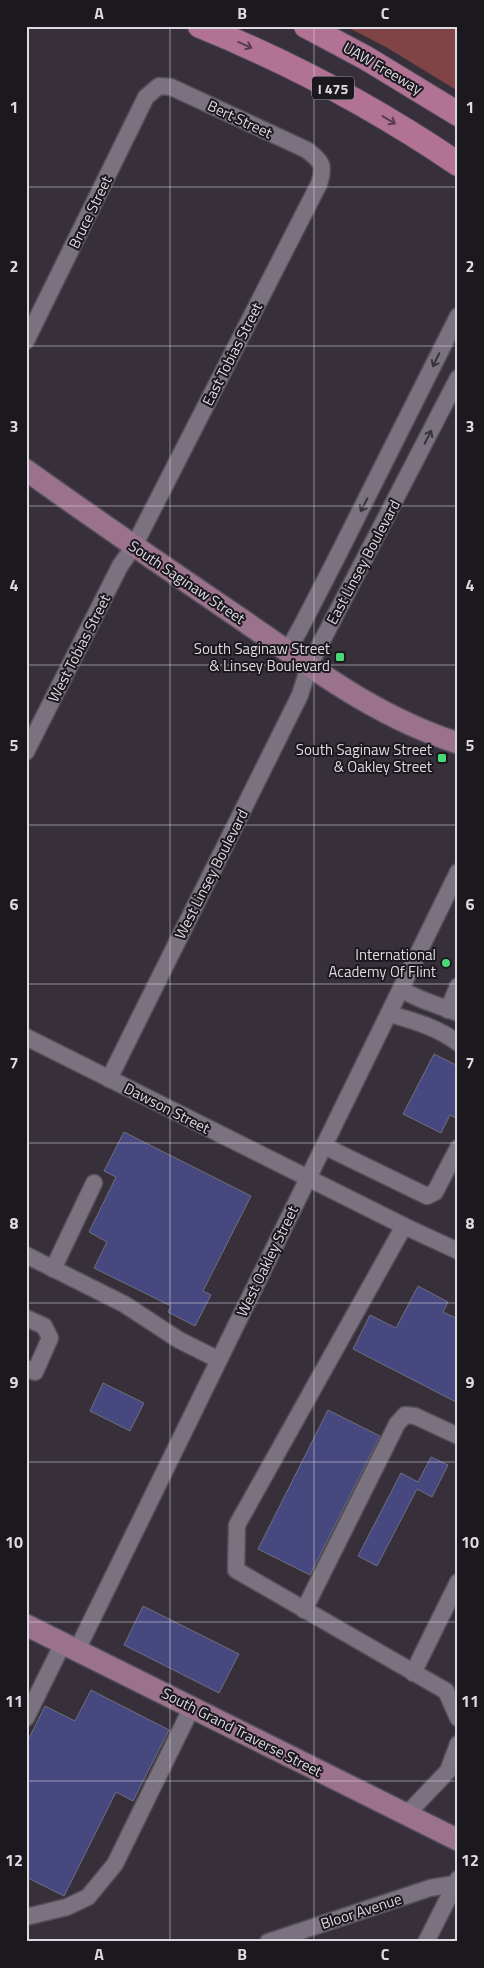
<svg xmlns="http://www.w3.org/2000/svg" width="484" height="1968" font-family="'Titillium Web',sans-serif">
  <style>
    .green { fill: #814446 }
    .building { fill: #47487f; stroke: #6e6f7d }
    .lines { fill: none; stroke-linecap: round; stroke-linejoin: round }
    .minor-casing { stroke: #544e58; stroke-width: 19 }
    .major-casing { stroke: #544e58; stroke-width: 24 }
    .highway-casing { stroke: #544e58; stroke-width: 26 }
    .minor { stroke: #7a727f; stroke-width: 16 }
    .major { stroke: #9b728c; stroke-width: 21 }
    .highway { stroke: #b17294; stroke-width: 24 }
    .oneway { stroke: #583d4d }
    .oneway2 { stroke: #38343b }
    .grid { fill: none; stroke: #dfdae2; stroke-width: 1; stroke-opacity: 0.55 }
    .poi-dot { fill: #49d778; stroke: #1c191e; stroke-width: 2 }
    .labels { text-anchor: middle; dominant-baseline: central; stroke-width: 4; stroke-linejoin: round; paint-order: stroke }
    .shield { fill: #1c191e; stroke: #a4a0a7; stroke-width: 1 }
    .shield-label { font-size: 14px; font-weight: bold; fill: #dfdae2 }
    .street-label { font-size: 15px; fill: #dfdae2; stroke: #1c191e }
    .poi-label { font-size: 15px; fill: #dfdae2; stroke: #1c191e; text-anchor: end }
    .neatline { fill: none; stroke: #dfdae2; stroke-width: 2 }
    .grid-label { font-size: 16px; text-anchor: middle; font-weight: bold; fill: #dfdae2 }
  </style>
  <rect width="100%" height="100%" fill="#37303b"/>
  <polygon class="green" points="345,26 458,26 458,91 386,47"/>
  <g class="building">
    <polygon points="434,1054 458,1066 458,1119 450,1115 441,1133 403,1114"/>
    <polygon points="124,1132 251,1196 203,1291 211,1295 195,1326 168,1312 171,1306 94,1268 107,1242 89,1232 116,1177 104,1171"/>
    <polygon points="418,1286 448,1302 443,1312 458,1319 458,1403 353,1349 370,1315 396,1328"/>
    <polygon points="103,1383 144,1403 130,1431 90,1411"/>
    <polygon points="328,1410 380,1436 310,1575 258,1549"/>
    <polygon points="431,1457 448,1465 432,1497 417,1489 377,1566 358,1556 401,1473 418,1482"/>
    <polygon points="143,1606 239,1654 219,1693 124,1645"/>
    <polygon points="91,1690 169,1730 133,1801 116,1792 64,1896 26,1877 26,1744 45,1706 75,1721"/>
  </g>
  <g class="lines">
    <defs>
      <g id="minor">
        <path d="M26,341L146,97L159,86L171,87L307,150C322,162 325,165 319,184L134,546L120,566L26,752"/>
        <polyline points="287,652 301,627 336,559 458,316"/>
        <polyline points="401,990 423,1000 458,1013"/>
        <polyline points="448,1010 458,986"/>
        <path d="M390,1014C414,1021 437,1027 458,1043"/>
        <polyline points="26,1037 404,1226 237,1525 236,1570 446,1691 458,1718"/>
        <polyline points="109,1079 300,695 309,666 458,378"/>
        <polyline points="324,1146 427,1196 435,1192 458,1148"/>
        <polyline points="404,1226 458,1251"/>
        <polyline points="26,1255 124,1304 179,1340 219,1360"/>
        <polyline points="53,1269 94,1183"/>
        <polyline points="26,1318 44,1326 50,1338 35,1372 26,1368"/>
        <polyline points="304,1610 397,1424 405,1415 415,1416 458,1436"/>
        <polyline points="77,1650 458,872"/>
        <polyline points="413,1673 458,1582"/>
        <polyline points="26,1718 63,1643"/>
        <polyline points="406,1815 448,1771 458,1744"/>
        <polyline points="26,1917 67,1907 88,1897 115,1864 192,1707"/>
        <polyline points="268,1942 430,1888 455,1884"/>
        <polyline points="426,1942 458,1879"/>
      </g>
      <g id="major">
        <path d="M26,470C97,521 169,570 241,619C311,667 376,717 458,743"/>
        <polyline points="26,1625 458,1840"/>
      </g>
      <g id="highway">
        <path d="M200,26C291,63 377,109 458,164"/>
        <polyline points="306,26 366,58 458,114"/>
      </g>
    </defs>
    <use href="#minor" class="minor-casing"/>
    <use href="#major" class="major-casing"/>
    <use href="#highway" class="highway-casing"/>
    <use href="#minor" class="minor"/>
    <use href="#major" class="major"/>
    <use href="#highway" class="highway"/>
  </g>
  <defs><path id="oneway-shaft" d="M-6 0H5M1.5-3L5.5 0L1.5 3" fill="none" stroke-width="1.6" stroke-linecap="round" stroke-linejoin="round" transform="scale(1.25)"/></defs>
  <g class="oneway">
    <use href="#oneway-shaft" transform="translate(245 45) rotate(24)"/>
    <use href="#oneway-shaft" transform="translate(389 120) rotate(31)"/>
  </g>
  <g class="oneway2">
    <use href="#oneway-shaft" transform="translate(436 360) rotate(116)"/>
    <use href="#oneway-shaft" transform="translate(428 437) rotate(-63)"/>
    <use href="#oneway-shaft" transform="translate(364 505) rotate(117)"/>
  </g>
  <path class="grid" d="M170,26V1942M314,26V1942M26,187H458M26,346H458M26,506H458M26,665H458M26,825H458M26,984H458M26,1143H458M26,1303H458M26,1462H458M26,1622H458M26,1781H458"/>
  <g class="poi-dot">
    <rect x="335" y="652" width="10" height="10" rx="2.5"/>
    <rect x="437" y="753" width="10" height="10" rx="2.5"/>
    <circle cx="446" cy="963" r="5"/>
  </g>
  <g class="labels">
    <rect class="shield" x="312" y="76.5" width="42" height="23" rx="4"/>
    <g class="shield-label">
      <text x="333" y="88">I 475</text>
    </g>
    <g class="street-label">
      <text transform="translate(383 68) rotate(30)">UAW Freeway</text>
      <text transform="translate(240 119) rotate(25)">Bert Street</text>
      <text transform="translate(90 212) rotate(-64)">Bruce Street</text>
      <text transform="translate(232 354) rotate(-63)">East Tobias Street</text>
      <text transform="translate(363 562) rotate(-62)">East Linsey Boulevard</text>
      <text transform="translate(187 582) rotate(34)">South Saginaw Street</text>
      <text transform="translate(79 648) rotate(-63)">West Tobias Street</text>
      <text transform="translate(211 874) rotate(-63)">West Linsey Boulevard</text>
      <text transform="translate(167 1108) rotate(27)">Dawson Street</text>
      <text transform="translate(267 1261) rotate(-64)">West Oakley Street</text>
      <text transform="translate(242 1732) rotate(27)">South Grand Traverse Street</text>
      <text transform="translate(361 1911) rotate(-18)">Bloor Avenue</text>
    </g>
    <g class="poi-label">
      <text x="330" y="648">South Saginaw Street<tspan x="330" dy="17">&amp; Linsey Boulevard</tspan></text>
      <text x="432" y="749">South Saginaw Street<tspan x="432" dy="17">&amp; Oakley Street</tspan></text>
      <text x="436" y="954">International<tspan x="436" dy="17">Academy Of Flint</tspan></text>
    </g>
  </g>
  <rect width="484" height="1968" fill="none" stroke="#1c191e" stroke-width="55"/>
  <rect x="28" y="28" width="428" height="1912" class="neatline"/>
  <g class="grid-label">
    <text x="99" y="19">A</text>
    <text x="242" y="19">B</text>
    <text x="385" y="19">C</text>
    <text x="14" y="113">1</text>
    <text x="470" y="113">1</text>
    <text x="14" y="272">2</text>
    <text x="470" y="272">2</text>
    <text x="14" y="432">3</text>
    <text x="470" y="432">3</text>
    <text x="14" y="591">4</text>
    <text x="470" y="591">4</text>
    <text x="14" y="751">5</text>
    <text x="470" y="751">5</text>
    <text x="14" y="910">6</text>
    <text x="470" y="910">6</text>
    <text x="14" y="1069">7</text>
    <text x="470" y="1069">7</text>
    <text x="14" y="1229">8</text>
    <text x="470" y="1229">8</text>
    <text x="14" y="1388">9</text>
    <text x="470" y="1388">9</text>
    <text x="14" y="1548">10</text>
    <text x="470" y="1548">10</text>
    <text x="14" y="1707">11</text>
    <text x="470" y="1707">11</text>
    <text x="14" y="1866">12</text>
    <text x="470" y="1866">12</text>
    <text x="99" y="1960">A</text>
    <text x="242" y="1960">B</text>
    <text x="385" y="1960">C</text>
  </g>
</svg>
